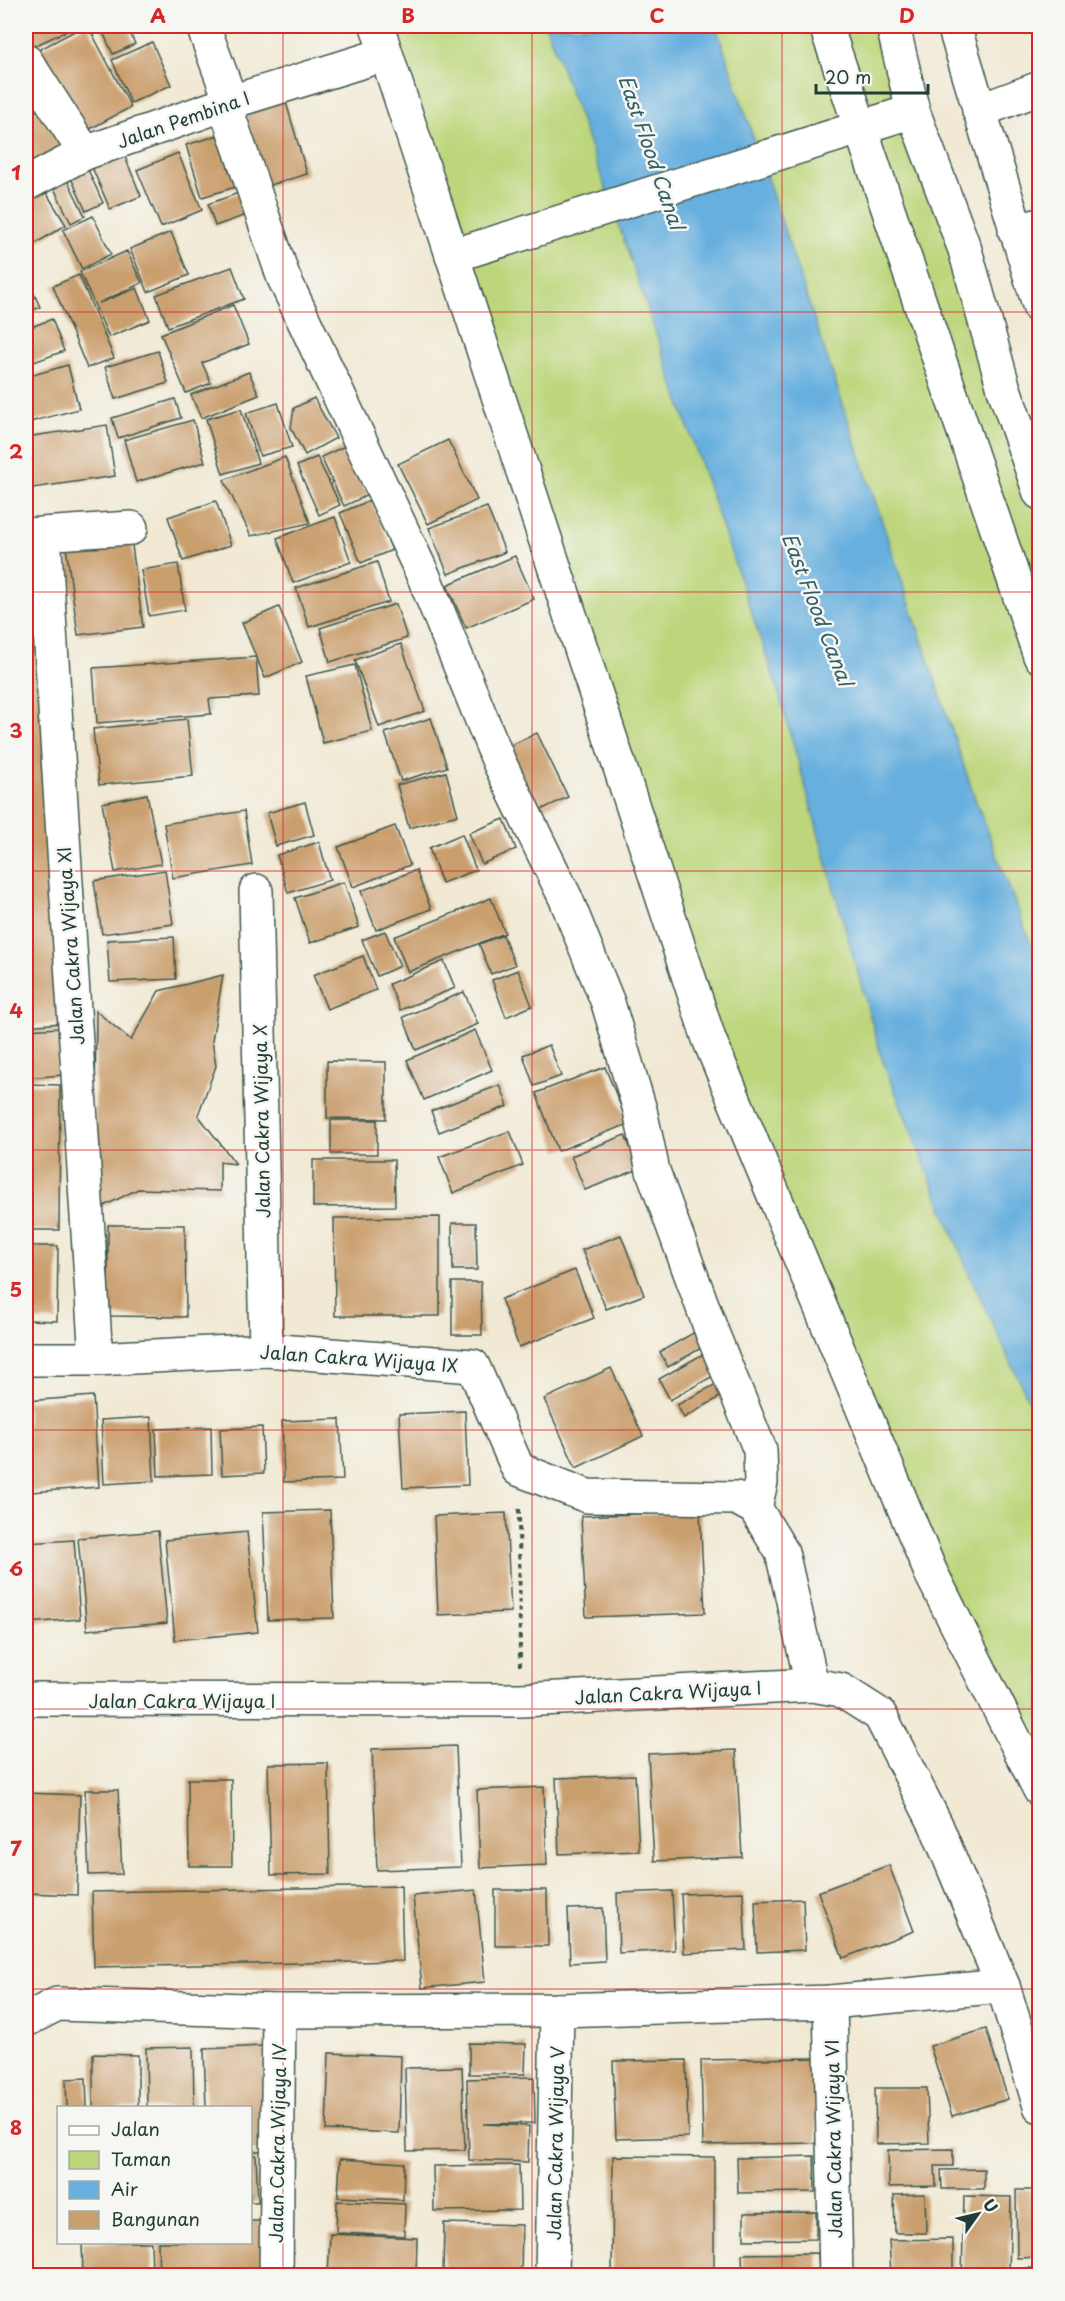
<svg xmlns="http://www.w3.org/2000/svg" width="1065" height="2301" font-family="'Playpen Sans',sans-serif">
  <style>
    .green { fill: #bdd67b; stroke: #6e8a58; stroke-width: 1.5 }
    .water { fill: #66afde; stroke: #427689; stroke-width: 1.5 }
    .building { fill: #ca9f6e }
    .lines { fill: none; stroke-linecap: round; stroke-linejoin: round }
    .minor-casing { stroke: #3e574c; stroke-width: 36 }
    .major-casing { stroke: #3e574c; stroke-width: 36 }
    .path { stroke: #3e574c; stroke-width: 4; stroke-dasharray: 4.5 4.5; stroke-linecap: butt }
    .minor { stroke: #fff; stroke-width: 33 }
    .major { stroke: #fff; stroke-width: 33 }
    .grid { fill: none; stroke: #d62828; stroke-width: 1.5; stroke-opacity: 0.55 }
    .labels { text-anchor: middle; dominant-baseline: central; stroke-width: 5; stroke-linejoin: round; paint-order: stroke }
    .street-label { font-size: 18px; fill: #1f3d34; stroke: #f6f6f2 }
    .water-label { font-size: 20px; font-style: italic; fill: #345f67; stroke: #f6f6f2 }
    .neatline { fill: none; stroke: #d62828; stroke-width: 2 }
    .grid-label { font-size: 20px; text-anchor: middle; font-weight: bold; fill: #d62828 }
  </style>
  <rect width="100%" height="100%" fill="#f6f6f2"/>
  <filter id="ink" filterUnits="userSpaceOnUse"><feTurbulence type="fractalNoise" baseFrequency=".0167" numOctaves="2"/><feDisplacementMap in="SourceGraphic" scale="12" xChannelSelector="R" yChannelSelector="G"/><feConvolveMatrix kernelMatrix="1 2 1 2 8 2 1 2 1" color-interpolation-filters="sRGB"/></filter>
  <filter id="wash" filterUnits="userSpaceOnUse"><feTurbulence type="fractalNoise" baseFrequency=".008" numOctaves="4" result="noise"/><feDisplacementMap in="SourceGraphic" scale="24" xChannelSelector="R" yChannelSelector="G"/><feGaussianBlur stdDeviation="1.35" result="paint"/><feColorMatrix in="noise" values="0 0 0 0 0 0 0 0 0 0 0 0 0 0 0 0 0 1.4 0 .05"/><feComposite in="paint" operator="in"/></filter>
  <g filter="url(#wash)">
    <rect width="100%" height="100%" fill="#f1e9d4"/>
    <polygon class="green" points="377,26 893,26 1039,493 1039,1787 709,1039"/>
    <polygon class="water" points="546,26 716,26 974,796 1039,965 1039,1422 970,1276 883,1062 778,690 612,205"/>
    <g id="blocks">
      <g class="building">
        <polygon points="26,26 77,26 30,48 26,40"/>
        <polygon points="84,26 88,26 131,107 77,136 33,53"/>
        <polygon points="100,26 127,26 135,44 113,54"/>
        <polygon points="1030,26 1040,26 1040,45"/>
        <polygon points="152,42 171,85 131,103 112,60"/>
        <polygon points="283,92 307,174 267,186 243,104"/>
        <polygon points="1040,98 1040,121 1039,121 1031,101"/>
        <polygon points="50,104 74,150 26,176 26,116"/>
        <polygon points="223,134 239,186 202,197 186,145"/>
        <polygon points="123,152 141,196 110,209 91,165"/>
        <polygon points="178,153 202,210 161,227 137,170"/>
        <polygon points="84,161 103,203 86,211 67,169"/>
        <polygon points="64,173 85,216 71,223 50,180"/>
        <polygon points="44,189 66,225 28,248 26,244 26,201"/>
        <polygon points="244,191 252,213 215,226 208,204"/>
        <polygon points="93,216 111,254 82,269 63,230"/>
        <polygon points="171,232 189,275 148,292 130,249"/>
        <polygon points="127,251 142,283 99,303 137,288 150,320 109,337 80,272"/>
        <polygon points="232,267 244,299 168,327 156,295"/>
        <polygon points="79,275 114,358 87,368 53,286"/>
        <polygon points="26,276 40,307 26,314"/>
        <polygon points="233,305 249,344 202,363 211,383 186,393 161,334"/>
        <polygon points="52,319 64,351 26,365 26,329"/>
        <polygon points="158,351 168,383 115,399 105,367"/>
        <polygon points="68,365 79,409 26,423 26,377"/>
        <polygon points="249,372 259,395 201,418 191,395"/>
        <polygon points="314,398 336,438 305,455 291,428 294,408"/>
        <polygon points="175,399 181,418 118,438 112,418"/>
        <polygon points="278,403 292,447 260,456 246,413"/>
        <polygon points="241,409 258,463 223,474 206,419"/>
        <polygon points="193,420 205,462 136,482 124,440"/>
        <polygon points="107,425 115,476 26,489 26,437"/>
        <polygon points="448,440 477,500 428,524 398,464"/>
        <polygon points="345,446 368,495 344,506 321,457"/>
        <polygon points="285,457 310,523 251,536 224,480"/>
        <polygon points="317,457 340,505 319,515 297,466"/>
        <polygon points="371,500 392,550 361,563 340,513"/>
        <polygon points="216,501 231,545 183,561 168,517"/>
        <polygon points="487,507 505,552 448,574 429,528"/>
        <polygon points="335,517 351,562 293,583 277,538"/>
        <polygon points="131,538 143,627 78,635 66,546"/>
        <polygon points="31,546 74,1022 26,1026 26,547"/>
        <polygon points="515,556 534,599 466,628 447,585"/>
        <polygon points="377,562 389,602 309,627 296,588"/>
        <polygon points="178,564 185,610 149,616 141,570"/>
        <polygon points="396,604 407,638 330,662 320,628"/>
        <polygon points="279,607 302,662 265,678 242,623"/>
        <polygon points="401,644 425,711 379,727 355,660"/>
        <polygon points="256,657 259,696 209,699 211,714 97,723 93,668"/>
        <polygon points="355,665 372,731 323,743 306,676"/>
        <polygon points="431,718 447,767 401,781 385,733"/>
        <polygon points="187,719 193,776 99,785 93,729"/>
        <polygon points="537,733 568,797 528,816 497,752"/>
        <polygon points="446,772 458,815 409,828 397,785"/>
        <polygon points="147,794 161,864 115,872 102,803"/>
        <polygon points="305,802 314,835 276,846 267,813"/>
        <polygon points="244,811 252,865 173,878 164,824"/>
        <polygon points="504,819 516,849 482,864 469,833"/>
        <polygon points="395,826 410,865 353,887 338,847"/>
        <polygon points="462,834 476,870 442,883 429,848"/>
        <polygon points="319,842 330,880 288,893 277,855"/>
        <polygon points="165,870 173,924 102,934 94,881"/>
        <polygon points="416,870 431,909 376,930 361,891"/>
        <polygon points="344,882 359,927 310,943 295,898"/>
        <polygon points="491,898 505,933 408,972 394,937"/>
        <polygon points="385,931 400,966 377,976 362,940"/>
        <polygon points="503,935 515,965 491,974 479,944"/>
        <polygon points="174,937 176,979 110,982 107,940"/>
        <polygon points="363,956 376,990 327,1009 313,975"/>
        <polygon points="444,961 455,988 400,1010 389,984"/>
        <polygon points="518,970 532,1006 506,1017 492,980"/>
        <polygon points="223,975 212,1041 216,1066 198,1115 236,1164 220,1162 220,1191 138,1189 94,1211 96,1011 131,1040 159,991"/>
        <polygon points="464,992 478,1024 416,1050 403,1017"/>
        <polygon points="59,1028 63,1075 26,1078 26,1030"/>
        <polygon points="475,1030 492,1070 424,1100 407,1060"/>
        <polygon points="549,1045 561,1076 534,1086 523,1055"/>
        <polygon points="327,1061 386,1062 386,1119 327,1118"/>
        <polygon points="605,1067 628,1124 558,1151 536,1093"/>
        <polygon points="26,1084 60,1085 59,1230 26,1230"/>
        <polygon points="500,1085 508,1106 439,1132 431,1111"/>
        <rect x="331" y="1120" width="46" height="34"/>
        <polygon points="510,1131 523,1165 453,1193 439,1157"/>
        <polygon points="625,1135 639,1169 585,1190 571,1156"/>
        <polygon points="313,1160 394,1160 395,1206 313,1207"/>
        <polygon points="440,1217 440,1316 335,1316 334,1218"/>
        <polygon points="452,1223 476,1223 477,1270 453,1270"/>
        <polygon points="108,1225 185,1225 186,1317 108,1316"/>
        <polygon points="621,1235 644,1295 606,1309 582,1250"/>
        <polygon points="26,1246 58,1246 57,1321 26,1320"/>
        <polygon points="575,1270 594,1318 519,1347 501,1299"/>
        <polygon points="452,1282 481,1282 482,1335 452,1335"/>
        <polygon points="702,1328 710,1343 668,1367 660,1352"/>
        <polygon points="712,1349 724,1370 670,1400 659,1379"/>
        <polygon points="611,1368 643,1436 576,1468 544,1399"/>
        <polygon points="718,1383 725,1394 684,1418 677,1405"/>
        <polygon points="93,1396 99,1487 31,1492 26,1401"/>
        <polygon points="465,1411 468,1485 403,1488 399,1414"/>
        <polygon points="151,1417 154,1481 104,1484 101,1420"/>
        <polygon points="340,1419 343,1480 284,1482 282,1421"/>
        <polygon points="211,1427 212,1474 158,1476 156,1429"/>
        <polygon points="262,1427 264,1473 222,1475 220,1429"/>
        <polygon points="330,1510 334,1618 268,1620 263,1512"/>
        <polygon points="700,1512 705,1613 586,1617 581,1516"/>
        <polygon points="506,1513 511,1612 438,1615 434,1516"/>
        <polygon points="158,1531 167,1623 87,1630 78,1538"/>
        <polygon points="247,1532 258,1632 175,1640 165,1540"/>
        <polygon points="74,1540 80,1619 26,1623 26,1543"/>
        <polygon points="456,1746 461,1867 377,1870 372,1749"/>
        <polygon points="736,1750 742,1857 654,1861 648,1754"/>
        <polygon points="328,1763 330,1874 271,1875 268,1764"/>
        <polygon points="635,1775 639,1851 559,1854 556,1778"/>
        <polygon points="188,1779 231,1779 232,1866 189,1866"/>
        <polygon points="544,1787 547,1865 480,1868 477,1790"/>
        <polygon points="85,1790 118,1790 122,1874 89,1875"/>
        <polygon points="26,1793 80,1795 77,1895 26,1893"/>
        <polygon points="889,1865 914,1931 843,1958 818,1892"/>
        <polygon points="401,1886 403,1961 94,1967 92,1892"/>
        <polygon points="476,1890 485,1982 422,1988 413,1896"/>
        <polygon points="495,1890 547,1890 548,1946 495,1946"/>
        <polygon points="672,1891 675,1950 619,1953 617,1893"/>
        <polygon points="743,1892 746,1950 684,1953 681,1894"/>
        <polygon points="803,1899 805,1950 757,1952 755,1901"/>
        <polygon points="603,1908 605,1961 570,1963 568,1909"/>
        <polygon points="986,2029 1008,2099 952,2116 930,2046"/>
        <polygon points="469,2043 526,2044 525,2074 469,2074"/>
        <polygon points="264,2046 269,2151 250,2151 250,2108 206,2108 204,2049"/>
        <polygon points="193,2047 194,2108 147,2108 146,2048"/>
        <polygon points="329,2053 401,2056 399,2133 326,2130"/>
        <polygon points="93,2054 138,2055 138,2108 93,2108"/>
        <polygon points="815,2058 817,2143 703,2145 701,2060"/>
        <polygon points="686,2060 688,2137 616,2139 613,2061"/>
        <polygon points="462,2067 465,2150 407,2151 405,2068"/>
        <polygon points="534,2077 535,2123 483,2124 529,2126 528,2162 469,2160 467,2079"/>
        <polygon points="86,2078 87,2108 67,2108 66,2079"/>
        <polygon points="875,2088 927,2088 929,2143 876,2144"/>
        <polygon points="953,2149 953,2166 935,2166 936,2186 889,2187 888,2150"/>
        <polygon points="256,2155 258,2202 250,2202 250,2156"/>
        <polygon points="613,2156 714,2157 714,2276 612,2276"/>
        <polygon points="814,2156 815,2192 738,2193 737,2158"/>
        <polygon points="340,2159 404,2163 403,2200 338,2197"/>
        <polygon points="519,2165 520,2210 434,2211 433,2166"/>
        <polygon points="984,2169 984,2189 942,2189 941,2170"/>
        <polygon points="1016,2190 1040,2190 1040,2257 1017,2258"/>
        <polygon points="925,2194 926,2233 895,2233 894,2195"/>
        <polygon points="964,2196 1011,2197 1009,2276 962,2276"/>
        <polygon points="337,2201 405,2204 404,2236 336,2233"/>
        <polygon points="816,2212 816,2239 744,2240 744,2213"/>
        <polygon points="250,2221 265,2221 267,2276 159,2276 158,2242 250,2242"/>
        <polygon points="444,2223 522,2225 521,2276 443,2275"/>
        <polygon points="330,2234 417,2238 416,2276 328,2276"/>
        <polygon points="953,2239 953,2273 891,2274 889,2240"/>
        <polygon points="82,2242 151,2242 152,2274 83,2276"/>
        <polygon points="818,2253 819,2276 743,2276 742,2254"/>
        <rect x="1028" y="2268" width="12" height="8"/>
      </g>
    </g>
  </g>
  <g filter="url(#ink)">
    <use href="#blocks" fill-opacity="0" stroke="#3e574c" stroke-width="1.5"/>
    <g class="lines">
      <defs>
        <g id="minor">
          <polyline points="203,26 231,102"/>
          <polyline points="377,26 709,1039 931,1573 1040,1790"/>
          <polyline points="826,26 1040,656"/>
          <polyline points="26,61 85,153 231,102 386,54"/>
          <polyline points="225,105 283,276 424,577 499,762 566,899 608,1003 640,1110 653,1171 713,1335 760,1450 761,1482 755,1508"/>
          <polyline points="979,111 1040,88"/>
          <polyline points="26,184 85,153"/>
          <polyline points="1015,231 1040,225"/>
          <polyline points="452,256 913,111"/>
          <polyline points="44,534 96,1359"/>
          <polyline points="26,535 131,528"/>
          <polyline points="256,891 266,1350"/>
          <polyline points="26,1359 96,1359 266,1350 473,1366 518,1469 587,1496 736,1498 755,1508 782,1552 812,1685"/>
          <polyline points="26,1699 521,1700 812,1685 841,1690 880,1715 936,1825 1003,1986 1040,2106"/>
          <polyline points="830,2002 836,2276"/>
          <polyline points="26,2020 57,2004 279,2011 557,2010 830,2002 1003,1986"/>
          <polyline points="276,2276 279,2011"/>
          <polyline points="552,2276 557,2010"/>
        </g>
        <g id="major">
          <polyline points="893,26 913,111 965,250 1004,389 1040,493"/>
          <polyline points="954,26 1040,308"/>
        </g>
      </defs>
      <use href="#minor" class="minor-casing"/>
      <use href="#major" class="major-casing"/>
      <polyline class="path" points="519,1509 520,1666"/>
      <use href="#minor" class="minor"/>
      <use href="#major" class="major"/>
    </g>
  </g>
  <path class="grid" d="M283,26V2276M532,26V2276M782,26V2276M26,312H1040M26,592H1040M26,871H1040M26,1150H1040M26,1430H1040M26,1709H1040M26,1989H1040"/>
  <g class="labels">
    <g class="street-label">
      <text transform="translate(183 119) rotate(-19)">Jalan Pembina I</text>
      <text transform="translate(70 946) rotate(-94)">Jalan Cakra Wijaya XI</text>
      <text transform="translate(261 1121) rotate(-91)">Jalan Cakra Wijaya X</text>
      <text transform="translate(359 1358) rotate(4)">Jalan Cakra Wijaya IX</text>
      <text transform="translate(668 1692) rotate(-3)">Jalan Cakra Wijaya I</text>
      <text x="182" y="1700">Jalan Cakra Wijaya I</text>
      <text transform="translate(833 2139) rotate(-91)">Jalan Cakra Wijaya VI</text>
      <text transform="translate(277 2143) rotate(-89)">Jalan Cakra Wijaya IV</text>
      <text transform="translate(555 2143) rotate(-89)">Jalan Cakra Wijaya V</text>
    </g>
    <g class="water-label">
      <text transform="translate(652 152) rotate(71)">East Flood Canal</text>
      <text transform="translate(818 609) rotate(69)">East Flood Canal</text>
    </g>
  </g>
  <rect width="1065" height="2301" fill="none" stroke="#f6f6f2" stroke-width="66"/>
  <rect x="57" y="2106" width="195" height="138" fill="#f6f6f2" stroke="#a0aca6" stroke-width="1.5"/>
  <rect x="69" y="2126" width="30" height="9" fill="#ffffff" stroke="#a0aca6" stroke-width="1.5"/>
  <text x="111" y="2136" font-size="18" fill="#1f3d34">Jalan</text>
  <rect x="69" y="2151" width="30" height="18" fill="#bdd67b" stroke="#a0aca6" stroke-width="1.5"/>
  <text x="111" y="2166" font-size="18" fill="#1f3d34">Taman</text>
  <rect x="69" y="2181" width="30" height="18" fill="#66afde" stroke="#a0aca6" stroke-width="1.5"/>
  <text x="111" y="2196" font-size="18" fill="#1f3d34">Air</text>
  <rect x="69" y="2211" width="30" height="18" fill="#ca9f6e" stroke="#a0aca6" stroke-width="1.5"/>
  <text x="111" y="2226" font-size="18" fill="#1f3d34">Bangunan</text>
  <g transform="translate(978 2214) rotate(56)" stroke="#f6f6f2" stroke-width="4.5" paint-order="stroke">
  <path d="M0-4.5L10 22L0 15L-10 22Z" fill="#1f3d34"/>
  <text y="-9" font-size="16" font-weight="bold" text-anchor="middle" fill="#1f3d34">U</text>
  </g>
  <path d="M816 84v9h112v-9" fill="none" stroke="#1f3d34" stroke-width="3"/>
  <text x="825" y="84" font-size="18" fill="#1f3d34" stroke="#f6f6f2" stroke-width="4.5" paint-order="stroke">20 m</text>
  <rect x="33" y="33" width="999" height="2235" class="neatline"/>
  <g class="grid-label">
    <text x="158" y="23">A</text>
    <text x="408" y="23">B</text>
    <text x="657" y="23">C</text>
    <text x="907" y="23">D</text>
    <text x="16" y="180">1</text>
    <text x="16" y="459">2</text>
    <text x="16" y="738">3</text>
    <text x="16" y="1018">4</text>
    <text x="16" y="1297">5</text>
    <text x="16" y="1576">6</text>
    <text x="16" y="1856">7</text>
    <text x="16" y="2135">8</text>
  </g>
</svg>
